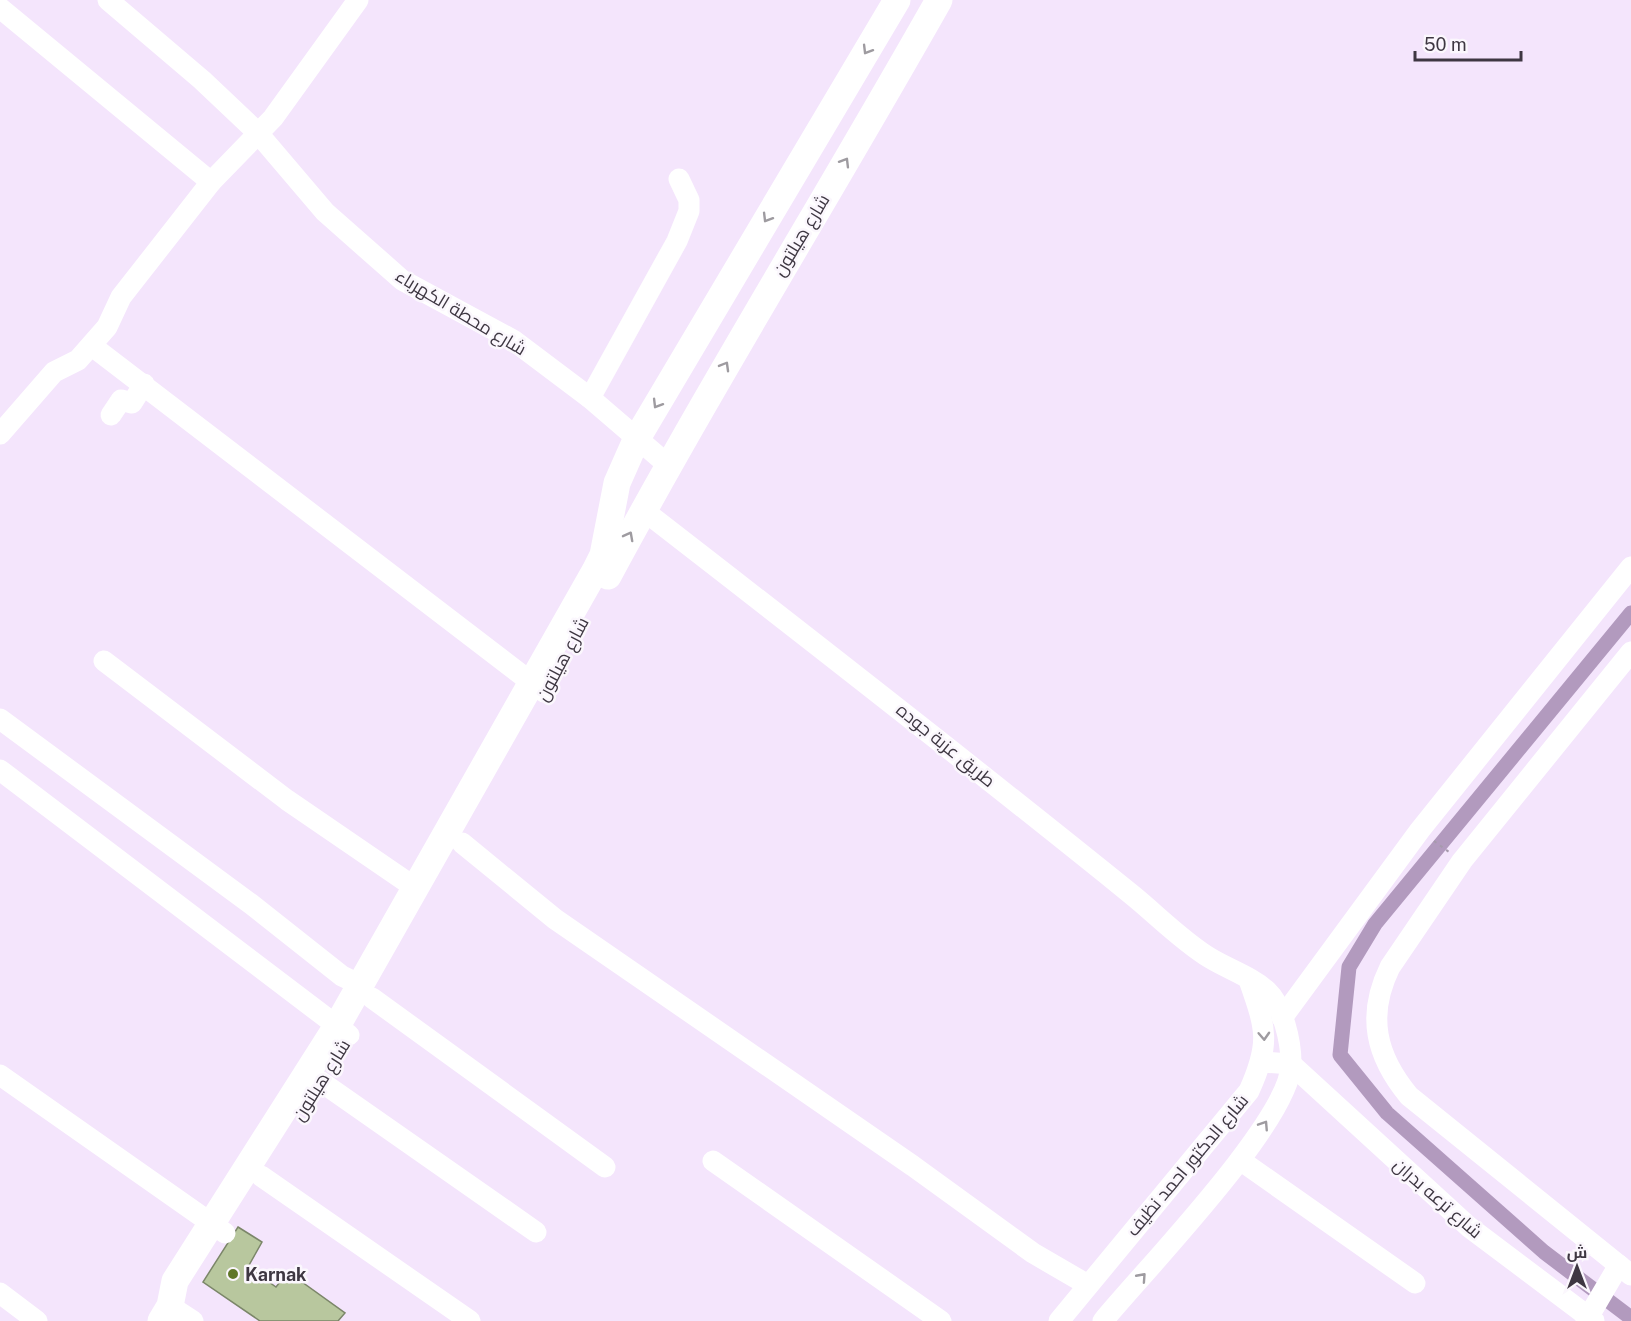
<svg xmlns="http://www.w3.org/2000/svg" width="1631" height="1321" font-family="'Public Sans',Cairo,sans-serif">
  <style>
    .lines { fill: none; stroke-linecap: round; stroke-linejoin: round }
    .canal { stroke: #b29abe; stroke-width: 15 }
    .building { fill: #b8c79e; stroke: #7b8669; stroke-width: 1.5 }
    .path { stroke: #a69aac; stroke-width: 2; stroke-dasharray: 3 4.5; stroke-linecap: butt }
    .minor { stroke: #fff; stroke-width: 21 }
    .major { stroke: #fff; stroke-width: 27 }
    .oneway { stroke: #9e9ba0 }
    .poi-dot { fill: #607729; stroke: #fbf7fd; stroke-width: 2 }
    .labels { text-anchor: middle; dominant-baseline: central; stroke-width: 5; stroke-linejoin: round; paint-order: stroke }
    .street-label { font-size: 18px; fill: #3e3742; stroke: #fbf7fd }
    .poi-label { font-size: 18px; font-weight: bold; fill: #3e3742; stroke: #fbf7fd; text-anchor: start }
  </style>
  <rect width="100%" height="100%" fill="#f4e5fc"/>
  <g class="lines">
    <polyline class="canal" points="1631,613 1375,924 1349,967 1340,1055 1387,1113 1544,1252 1631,1318"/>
  </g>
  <polygon class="building" points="238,1227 262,1242 248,1267 276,1287 288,1272 345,1313 338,1321 260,1321 203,1282"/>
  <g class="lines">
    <polyline class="path" points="1434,841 1449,852"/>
    <g class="minor">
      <polyline points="108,0 202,80 257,132 325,212 402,280 513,340 590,398 668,465"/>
      <polyline points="0,8 211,182"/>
      <polyline points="92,346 544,692"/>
      <polyline points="590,398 677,241 689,211 689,200 679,179"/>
      <polyline points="111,415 121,400 132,403 144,384"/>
      <polyline points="0,434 54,372 78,360 107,327 121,297 211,182 273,118 358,0"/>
      <path d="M643,510C807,637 970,764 1131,894C1157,915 1182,941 1210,958C1228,969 1252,977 1267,991C1283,1006 1291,1041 1291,1063C1293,1118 1142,1273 1103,1321"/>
      <path d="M1631,652L1462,861L1390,967C1366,1016 1376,1056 1409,1096L1631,1275"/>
      <polyline points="104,661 287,800 417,889"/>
      <polyline points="0,719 251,904 342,976 361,985"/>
      <polyline points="0,770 349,1035"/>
      <polyline points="462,843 555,919 913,1166 1033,1253 1088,1285"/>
      <polyline points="372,998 605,1167"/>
      <polyline points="1282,1018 1420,830 1631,567"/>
      <polyline points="1262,1062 1291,1064 1469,1227 1594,1321"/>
      <polyline points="0,1075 225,1233"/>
      <polyline points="320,1081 536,1232"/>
      <polyline points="1240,1160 1415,1283"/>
      <polyline points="713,1161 941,1321"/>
      <polyline points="261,1176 470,1321"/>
      <polyline points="0,1293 37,1321"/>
      <polyline points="170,1306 193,1321"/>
      <path d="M1059,1321L1249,1091C1271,1042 1266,1029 1249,980"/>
      <polyline points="1586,1321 1619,1265"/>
    </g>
    <g class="major">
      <path d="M608,576C713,381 830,193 939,0"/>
      <polyline points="161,1321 170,1306 175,1281 337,1026 595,571 603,555 617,483 636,440 897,0"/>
    </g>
  </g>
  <defs><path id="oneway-chevron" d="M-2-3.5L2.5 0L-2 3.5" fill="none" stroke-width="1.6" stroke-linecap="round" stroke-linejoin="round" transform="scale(1.5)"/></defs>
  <g class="oneway">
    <use href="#oneway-chevron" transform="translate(867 50) rotate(121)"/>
    <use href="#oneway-chevron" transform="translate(845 162) rotate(-59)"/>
    <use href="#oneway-chevron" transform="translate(767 218) rotate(121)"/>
    <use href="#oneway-chevron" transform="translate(725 366) rotate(-60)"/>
    <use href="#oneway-chevron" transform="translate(657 404) rotate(121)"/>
    <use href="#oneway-chevron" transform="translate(629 536) rotate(-62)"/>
    <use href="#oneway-chevron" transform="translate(1264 1036) rotate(87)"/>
    <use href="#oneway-chevron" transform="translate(1264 1125) rotate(-57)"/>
    <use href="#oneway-chevron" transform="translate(1142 1277) rotate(-48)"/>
  </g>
  <circle class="poi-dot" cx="233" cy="1274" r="6"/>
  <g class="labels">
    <g class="street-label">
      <text transform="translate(801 235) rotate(-59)">شارع هيلتون</text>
      <text transform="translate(461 312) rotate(31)">شارع محطة الكهرباء</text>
      <text transform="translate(562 659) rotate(-62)">شارع هيلتون</text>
      <text transform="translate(946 745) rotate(39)">طريق عزبة جوده</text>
      <text transform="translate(321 1080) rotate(-58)">شارع هيلتون</text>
      <text transform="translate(1187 1165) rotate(-50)">شارع الدكتور احمد نظيف</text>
      <text transform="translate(1438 1198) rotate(41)">شارع ترعه بدران</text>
    </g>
    <g class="poi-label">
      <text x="245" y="1274">Karnak</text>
    </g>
  </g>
  <g transform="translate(1577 1267)" stroke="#fbf7fd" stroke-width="4.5" paint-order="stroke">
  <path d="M0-4.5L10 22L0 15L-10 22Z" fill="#3e3742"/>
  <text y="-9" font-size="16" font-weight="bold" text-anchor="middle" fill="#3e3742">ش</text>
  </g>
  <path d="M1415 51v9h106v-9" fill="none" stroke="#3e3742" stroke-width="3"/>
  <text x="1424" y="51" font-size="18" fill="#3e3742" stroke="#fbf7fd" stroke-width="4.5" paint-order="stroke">50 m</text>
</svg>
